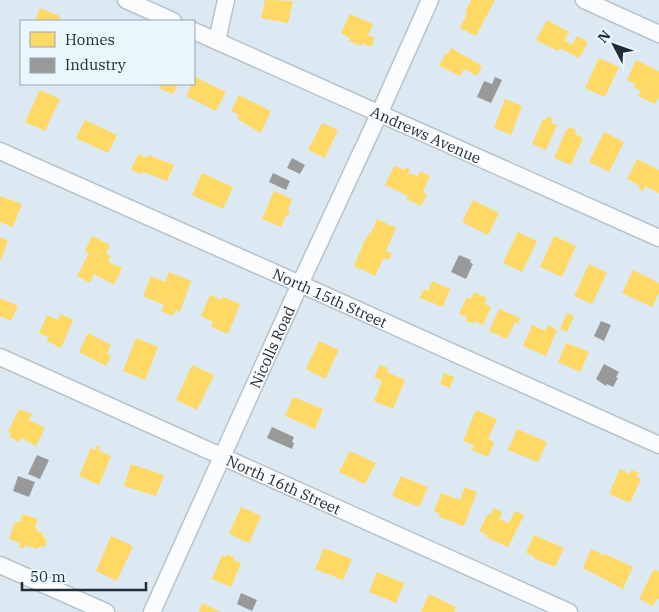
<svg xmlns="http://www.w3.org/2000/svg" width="659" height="612" font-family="'IBM Plex Serif',serif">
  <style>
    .homes { fill: #ffd966 }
    .industry { fill: #999 }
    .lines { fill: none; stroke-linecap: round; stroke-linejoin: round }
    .street-casing { stroke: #b8c3ca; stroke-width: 19 }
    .street { stroke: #fafcfd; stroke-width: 16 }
    .labels { text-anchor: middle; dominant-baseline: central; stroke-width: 5; stroke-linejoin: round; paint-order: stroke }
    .street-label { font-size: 15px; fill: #212d34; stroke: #eaf6fe }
  </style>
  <rect width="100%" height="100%" fill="#dce9f2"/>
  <g class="homes">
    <polygon points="265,0 293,1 288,23 261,18"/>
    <polygon points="471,0 495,0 476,36 460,28 467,14 465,12"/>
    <polygon points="40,8 60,16 58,21 35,21"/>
    <polygon points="350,14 373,24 368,35 375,38 371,47 362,43 361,46 349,41 350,38 341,33"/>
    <polygon points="547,20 569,32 564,40 572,45 577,36 588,42 579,58 560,48 558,51 536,40"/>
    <polygon points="451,48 482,66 477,76 464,69 460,76 439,66 446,53 448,54"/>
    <polygon points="599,58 619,67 605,97 585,88"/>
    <polygon points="636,60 659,71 659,99 658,98 655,104 638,96 641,91 633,87 635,84 627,80"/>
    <polygon points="195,77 226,92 216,111 186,96 192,84 194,84"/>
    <polygon points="158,84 178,84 173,94 159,88 160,85"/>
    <polygon points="40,90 60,99 45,131 25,122"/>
    <polygon points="239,95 271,111 261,133 237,119 239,115 231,111"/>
    <polygon points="505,99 522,106 511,135 494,128"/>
    <polygon points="548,116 553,119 551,123 557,125 546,150 532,144 543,119 546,120"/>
    <polygon points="85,120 117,135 108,153 76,138"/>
    <polygon points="322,123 338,130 325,158 308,150"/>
    <polygon points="569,127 576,130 575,134 583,138 571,165 554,158 566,130 567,131"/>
    <polygon points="604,132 624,142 609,172 589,162"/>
    <polygon points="138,154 147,158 148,155 174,165 167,181 143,172 142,174 131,170"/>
    <polygon points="637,159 659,170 659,193 645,186 643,191 638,189 640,186 627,179"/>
    <polygon points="394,166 404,170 406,167 410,169 408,173 418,176 420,171 430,176 423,192 427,194 421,206 406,199 408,196 385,185"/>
    <polygon points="202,173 233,187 223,209 192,195"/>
    <polygon points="274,191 292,199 288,210 290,211 288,216 286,215 281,227 262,219"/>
    <polygon points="0,196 22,204 13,227 0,222"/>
    <polygon points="473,200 499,213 488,235 462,222"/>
    <polygon points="377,219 396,228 386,251 392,254 389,260 384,258 375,276 354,266 364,242 370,232 371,233"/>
    <polygon points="518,232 537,241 522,272 503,263"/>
    <polygon points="92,236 110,245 106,254 111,256 108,262 122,268 114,285 94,274 90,283 77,276 89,253 85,251"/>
    <polygon points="554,236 576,246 562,277 540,267"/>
    <polygon points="0,237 8,241 0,262"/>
    <polygon points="589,264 607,273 592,304 574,296"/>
    <polygon points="633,270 659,283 659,293 652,307 622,293"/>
    <polygon points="169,272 191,281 180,312 176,310 173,316 161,311 164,305 143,296 151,276 165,282"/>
    <polygon points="432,281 450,289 443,307 420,298 424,289 428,291"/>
    <polygon points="474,292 487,298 485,304 491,307 483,325 474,321 473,323 466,321 467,317 459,314 467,297 471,299"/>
    <polygon points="210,295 222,300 223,297 240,304 228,334 211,327 213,322 201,316"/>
    <polygon points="0,298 18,306 11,321 0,316"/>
    <polygon points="499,309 520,318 518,324 515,322 507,339 489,331"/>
    <polygon points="567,313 574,316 567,332 560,329"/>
    <polygon points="61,314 73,320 61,348 47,341 48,337 39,333 47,315 58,320"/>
    <polygon points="532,325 545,331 548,325 557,330 546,356 523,346"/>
    <polygon points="88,333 111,345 107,354 111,356 106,366 79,352"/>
    <polygon points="136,338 158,347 145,380 123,371"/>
    <polygon points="319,341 339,350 325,379 306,369"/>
    <polygon points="566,343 589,352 580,372 558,362"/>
    <polygon points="192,365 214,375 197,410 176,400"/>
    <polygon points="380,365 388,368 387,372 405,380 393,409 374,401 382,381 374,377"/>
    <polygon points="444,373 454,377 450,388 440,384"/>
    <polygon points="293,397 323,409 315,429 285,416"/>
    <polygon points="19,409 32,414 29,420 45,428 36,446 21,438 19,442 9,437 11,433 8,432"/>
    <polygon points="476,410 497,419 488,439 494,442 488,457 472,450 474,445 463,441"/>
    <polygon points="517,429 547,442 538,462 508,450"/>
    <polygon points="97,445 100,447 98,450 111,456 99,485 79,476 91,448 95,450"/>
    <polygon points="350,451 376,463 365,484 339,472"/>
    <polygon points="131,464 164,475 156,496 124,486"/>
    <polygon points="620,469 630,474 631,470 639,473 637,477 641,479 630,503 609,494"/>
    <polygon points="401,476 428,487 419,507 392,496"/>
    <polygon points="465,487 477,492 464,526 439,517 440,514 434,511 441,493 460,500"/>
    <polygon points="241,507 261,516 249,543 229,534"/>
    <polygon points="494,508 502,512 499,519 509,523 515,511 524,515 508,547 486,537 487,535 479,531 488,514 490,515"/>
    <polygon points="23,514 38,519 35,528 37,528 36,531 43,533 42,535 47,540 45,547 38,547 38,549 25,545 24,548 19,547 20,543 9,539 15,522 20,522"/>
    <polygon points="534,535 564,548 555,567 533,558 534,556 526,553"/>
    <polygon points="111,536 133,546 117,581 96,571"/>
    <polygon points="324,548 352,559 343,580 315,569"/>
    <polygon points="591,549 604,555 605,554 633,567 623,589 583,568"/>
    <polygon points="227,554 235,558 234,560 241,563 231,587 212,579 222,555 226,557"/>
    <polygon points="654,569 659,571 659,599 657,599 653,606 639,599"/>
    <polygon points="377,572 404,583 396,603 369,592"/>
    <polygon points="429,594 456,607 454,612 421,612"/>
    <polygon points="202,603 221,612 199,612"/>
  </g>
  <g class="industry">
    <polygon points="495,77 502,80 491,103 477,97 484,81 492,84"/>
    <polygon points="292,158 305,165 300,174 287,168"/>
    <polygon points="273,173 290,181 286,190 269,182"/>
    <polygon points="459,255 471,260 470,262 473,264 466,279 451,272"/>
    <polygon points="601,321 611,325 604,341 594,336"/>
    <polygon points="604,364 619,372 616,377 618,378 613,387 607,384 606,386 596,379"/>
    <polygon points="272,427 294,437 292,442 294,443 292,449 267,438"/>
    <polygon points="37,455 49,460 40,479 28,474"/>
    <polygon points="18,476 35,482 29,497 13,491"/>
    <polygon points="241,593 257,600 252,611 237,604"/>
  </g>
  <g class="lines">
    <defs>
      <g id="street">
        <polyline points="126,0 173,21"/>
        <polyline points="584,0 659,34"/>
        <path id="s1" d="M194,31L659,238"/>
        <polyline points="217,41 226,0"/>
        <path id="s2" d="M0,151L300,284L659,445"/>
        <path id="s3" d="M0,357L569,612"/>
        <polyline points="0,565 106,612"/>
        <path id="s4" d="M152,612L300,284L380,112L430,0"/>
      </g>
    </defs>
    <use href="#street" class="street-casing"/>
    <use href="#street" class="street"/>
  </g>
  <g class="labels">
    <g class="street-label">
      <text stroke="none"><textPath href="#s1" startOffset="254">Andrews Avenue</textPath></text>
      <text stroke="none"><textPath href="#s2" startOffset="361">North 15th Street</textPath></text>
      <text stroke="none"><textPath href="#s4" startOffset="291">Nicolls Road</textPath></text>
      <text stroke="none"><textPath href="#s3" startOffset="311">North 16th Street</textPath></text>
    </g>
  </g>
  <rect x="20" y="20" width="175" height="65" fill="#eaf6fe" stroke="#9aa6ad"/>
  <rect x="30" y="32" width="25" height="15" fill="#ffd966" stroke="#9aa6ad"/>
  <text x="65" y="45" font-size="15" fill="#212d34">Homes</text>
  <rect x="30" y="58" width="25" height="15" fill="#999999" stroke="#9aa6ad"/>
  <text x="65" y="70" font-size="15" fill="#212d34">Industry</text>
  <g transform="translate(614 45) rotate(311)" stroke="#eaf6fe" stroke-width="4" paint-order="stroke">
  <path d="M0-4L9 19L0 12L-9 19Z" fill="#212d34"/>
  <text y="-8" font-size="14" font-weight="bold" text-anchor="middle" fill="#212d34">N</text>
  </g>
  <path d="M22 582v8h124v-8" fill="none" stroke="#212d34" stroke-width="2.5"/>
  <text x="30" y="582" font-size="15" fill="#212d34" stroke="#eaf6fe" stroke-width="4" paint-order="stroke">50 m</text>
</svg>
